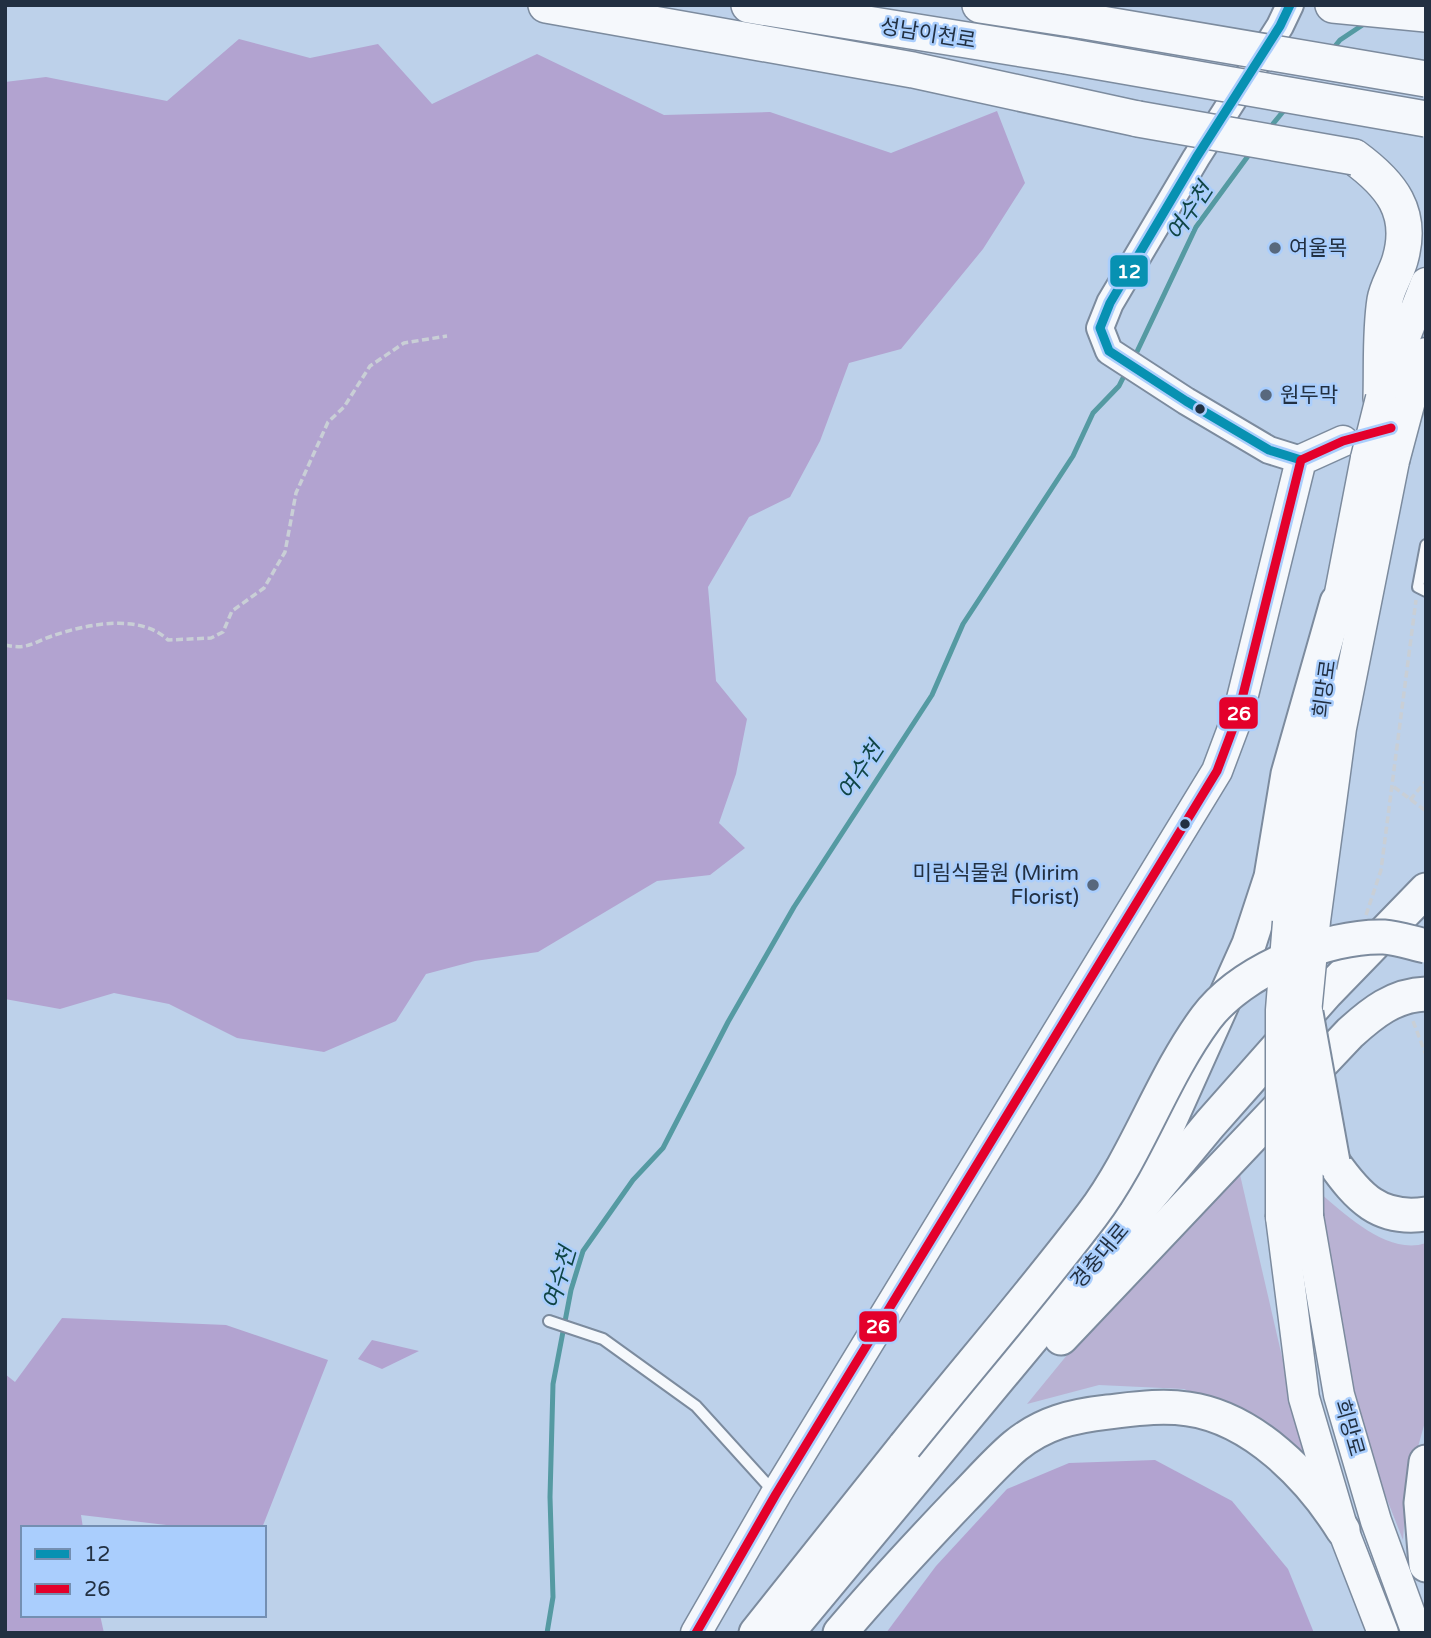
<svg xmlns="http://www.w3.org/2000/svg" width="1431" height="1638" font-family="'Varela Round','Noto Sans KR',sans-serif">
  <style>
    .green { fill: #b9b2d3 }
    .forest { fill: #b2a3d0 }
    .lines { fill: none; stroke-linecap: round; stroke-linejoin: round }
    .stream { stroke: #559aa2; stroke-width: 5 }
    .secondary-tunnel { stroke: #9eb1c8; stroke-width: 30; stroke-dasharray: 30 15; stroke-linecap: butt }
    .service-casing { stroke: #7c8b9e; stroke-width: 14 }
    .tertiary-casing { stroke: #7c8b9e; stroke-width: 30 }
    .secondary-casing { stroke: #7c8b9e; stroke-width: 33 }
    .primary-casing { stroke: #7c8b9e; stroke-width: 37 }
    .trunk-casing { stroke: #7c8b9e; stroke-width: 38 }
    .path { stroke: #c9cfd6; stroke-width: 3.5; stroke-dasharray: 7 3.5; stroke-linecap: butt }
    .service { stroke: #f5f8fc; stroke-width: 10 }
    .tertiary { stroke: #f5f8fc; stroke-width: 26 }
    .secondary { stroke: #f5f8fc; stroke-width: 30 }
    .primary { stroke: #f5f8fc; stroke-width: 33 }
    .trunk { stroke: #f5f8fc; stroke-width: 35 }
    .secondary-bridge-casing { stroke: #7c8b9e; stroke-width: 33; stroke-linecap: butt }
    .primary-bridge-casing { stroke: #7c8b9e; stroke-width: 37; stroke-linecap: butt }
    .trunk-bridge-casing { stroke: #7c8b9e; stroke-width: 38; stroke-linecap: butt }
    .secondary-bridge { stroke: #f5f8fc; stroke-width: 30 }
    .primary-bridge { stroke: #f5f8fc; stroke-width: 33 }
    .trunk-bridge { stroke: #f5f8fc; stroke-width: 35 }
    .bus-1-casing { stroke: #aacefd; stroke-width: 14 }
    .bus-2-casing { stroke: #aacefd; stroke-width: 14 }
    .bus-1 { stroke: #0791b2; stroke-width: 9 }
    .bus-2 { stroke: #e4002b; stroke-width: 9 }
    .poi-dot { fill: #58687d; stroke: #aacefd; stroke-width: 2.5 }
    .bus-dot { fill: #223042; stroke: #aacefd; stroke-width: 2.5 }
    .labels { text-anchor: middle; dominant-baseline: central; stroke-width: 5; stroke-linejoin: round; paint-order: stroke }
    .street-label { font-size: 21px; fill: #223042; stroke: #aacefd }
    .poi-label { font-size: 21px; fill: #223042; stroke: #aacefd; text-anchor: start }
    .water-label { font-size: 23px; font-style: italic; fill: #104545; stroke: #aacefd }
    .line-badge { stroke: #aacefd; stroke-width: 2.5 }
    .badge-label { font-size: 19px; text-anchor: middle; font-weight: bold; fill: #fff }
  </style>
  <rect width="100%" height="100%" fill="#bdd1ea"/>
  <g class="green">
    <polygon points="1238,1166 1307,1465 1245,1417 1184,1389 1099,1385 1027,1404 1166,1234"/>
    <path d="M1321,1194C1346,1215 1389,1256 1426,1243V1418L1407,1487L1403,1540L1364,1441L1335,1321Z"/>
  </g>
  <g class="forest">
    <polygon points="239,39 310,58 378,44 432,104 537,54 664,115 770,112 891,153 997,111 1025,183 983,249 901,349 849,363 820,441 790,497 749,517 708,587 716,681 747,719 736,774 719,823 745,848 710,875 657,881 538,952 475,961 426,974 396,1021 324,1052 237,1038 169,1004 114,993 60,1009 5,999 5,82 46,77 167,101"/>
    <polygon points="62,1318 226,1325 328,1360 262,1528 192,1528 81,1515 83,1528 23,1528 23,1615 100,1615 104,1633 5,1633 5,1374 15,1382"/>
    <polygon points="372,1340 419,1351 382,1369 358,1359"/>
    <polygon points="1155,1460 1232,1501 1288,1569 1314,1633 886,1633 936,1566 1007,1489 1069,1463"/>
  </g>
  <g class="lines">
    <g class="stream">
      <polyline points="1331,51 1340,40 1367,22"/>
      <polyline points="1268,130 1286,108"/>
      <polyline points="1134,358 1196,227 1251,152"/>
      <polyline points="547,1633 553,1597 550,1497 553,1384 571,1290 583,1251 633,1180 663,1148 728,1022 794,907 932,695 963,624 1073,456 1093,413 1119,386 1127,370"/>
    </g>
    <polyline class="secondary-tunnel" points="1381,431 1426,419"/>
    <defs>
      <g id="service">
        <polyline points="1426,545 1418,587 1426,591"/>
        <polyline points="549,1321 603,1339 696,1406 774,1492"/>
      </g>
      <polyline id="tertiary" points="1290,5 1280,26 1196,158 1110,303 1100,328 1109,351 1186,401 1269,450 1301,460"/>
      <g id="secondary">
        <polyline points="1384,391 1426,283"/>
        <polyline points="1410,401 1426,353"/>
        <polyline points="1334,624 1366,458"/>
        <polyline points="1315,921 1341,728 1394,461"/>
        <polyline points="1288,922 1326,680"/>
        <polyline points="1308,1216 1339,1395 1376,1521 1417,1633"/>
        <polyline points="1281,1217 1304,1398 1343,1530 1383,1633"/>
        <polyline points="696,1633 776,1494 1217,771 1238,715 1301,460 1343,441"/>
      </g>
      <g id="primary">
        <path d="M1333,1162C1358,1197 1379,1221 1426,1214"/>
        <polyline points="1130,1190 1154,1156 1249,944 1271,877 1288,774 1337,602"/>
        <path d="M1061,1338L1350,1033C1372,1013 1394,995 1426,994"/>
        <polyline points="1426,1462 1421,1503 1426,1565"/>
        <polyline points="756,1633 905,1446"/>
        <polyline points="787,1633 1210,1124 1326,993 1426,890"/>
        <path d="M840,1633C879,1587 920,1543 962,1499C979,1482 996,1462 1015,1446C1043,1423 1072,1416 1108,1412C1135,1409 1161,1405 1188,1409C1253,1418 1310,1477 1343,1530"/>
      </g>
      <g id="trunk">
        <polyline points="546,5 913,70 1138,119"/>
        <polyline points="749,5 1066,56"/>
        <polyline points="980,5 1084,21"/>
        <polyline points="1333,5 1426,14"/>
        <path d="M1354,157C1391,184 1414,212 1400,260C1396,274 1387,287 1385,300C1380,332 1382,366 1381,398"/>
      </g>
    </defs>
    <use href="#service" class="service-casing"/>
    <use href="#tertiary" class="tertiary-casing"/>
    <use href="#secondary" class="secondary-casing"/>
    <use href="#primary" class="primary-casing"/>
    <use href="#trunk" class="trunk-casing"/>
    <g class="path">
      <path d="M5,645C27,650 32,643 52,636C87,624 140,613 168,640L211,638L223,632L232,611L264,588L285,552L296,493L328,422L344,407L370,366L404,343L447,336"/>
      <polyline points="1394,787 1426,811"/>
      <polyline points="1410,800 1426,781"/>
      <polyline points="1366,915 1381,870 1416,600"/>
      <polyline points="1413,1021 1426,1055"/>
    </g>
    <use href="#service" class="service"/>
    <use href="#tertiary" class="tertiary"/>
    <use href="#secondary" class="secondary"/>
    <use href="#primary" class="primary"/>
    <use href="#trunk" class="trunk"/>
    <defs>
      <g id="secondary-bridge">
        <polyline points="1366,458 1381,398"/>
        <polyline points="1394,461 1410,401"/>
        <polyline points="1308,1216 1306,1013 1315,921"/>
        <polyline points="1281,1217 1281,1010 1288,922"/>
      </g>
      <g id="primary-bridge">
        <polyline points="1306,1013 1333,1162"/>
        <path d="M905,1446C967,1369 1032,1294 1092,1215C1138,1154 1161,1079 1206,1018C1241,971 1327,935 1384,937C1398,938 1412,943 1426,946"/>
      </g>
      <g id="trunk-bridge">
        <polyline points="1084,21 1426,79"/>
        <polyline points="1066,56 1426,119"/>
        <polyline points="1138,119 1354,157"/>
      </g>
    </defs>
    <use href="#secondary-bridge" class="secondary-bridge-casing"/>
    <use href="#primary-bridge" class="primary-bridge-casing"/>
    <use href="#trunk-bridge" class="trunk-bridge-casing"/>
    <use href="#secondary-bridge" class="secondary-bridge"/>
    <use href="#primary-bridge" class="primary-bridge"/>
    <use href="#trunk-bridge" class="trunk-bridge"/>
    <defs>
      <polyline id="bus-1" points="1290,5 1280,26 1196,158 1110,303 1100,328 1109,351 1186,401 1269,450 1301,460"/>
      <polyline id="bus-2" points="696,1633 776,1494 1217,771 1238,715 1301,460 1343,441 1391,428"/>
    </defs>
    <use href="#bus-1" class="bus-1-casing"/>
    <use href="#bus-2" class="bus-2-casing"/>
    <use href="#bus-1" class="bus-1"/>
    <use href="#bus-2" class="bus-2"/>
  </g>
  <g class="poi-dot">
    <circle cx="1275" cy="248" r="7"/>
    <circle cx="1266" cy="395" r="7"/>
    <circle cx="1093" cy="885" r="7"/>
  </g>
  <g class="bus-dot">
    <circle cx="1200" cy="409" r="6"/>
    <circle cx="1185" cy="824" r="6"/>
  </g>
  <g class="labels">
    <g class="street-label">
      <text transform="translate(928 34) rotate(9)">성남이천로</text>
      <text transform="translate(1325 689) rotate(-82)">희망로</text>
      <text transform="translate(1100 1256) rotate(-50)">경충대로</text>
      <text transform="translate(1349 1428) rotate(74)">희망로</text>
    </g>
    <g class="poi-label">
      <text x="1289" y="248">여울목</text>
      <text x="1280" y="395">원두막</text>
      <text x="1079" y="873" text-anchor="end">미림식물원 (Mirim<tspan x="1079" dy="24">Florist)</tspan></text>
    </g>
    <g class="water-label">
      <text transform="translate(1190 212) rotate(-57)">여수천</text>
      <text transform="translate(861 771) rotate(-57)">여수천</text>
      <text transform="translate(560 1278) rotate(-73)">여수천</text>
    </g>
  </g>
  <g class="line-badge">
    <rect x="1109" y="254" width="40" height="34" rx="7" fill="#0791b2"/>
    <rect x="1218" y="696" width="41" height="34" rx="7" fill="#e4002b"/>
    <rect x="858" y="1310" width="40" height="33" rx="7" fill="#e4002b"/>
  </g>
  <g class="badge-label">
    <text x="1129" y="278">12</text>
    <text x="1239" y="720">26</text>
    <text x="878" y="1333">26</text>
  </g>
  <rect width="1431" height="1638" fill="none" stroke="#223042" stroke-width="14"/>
  <rect x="21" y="1526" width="245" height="91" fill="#aacefd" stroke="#748fb2" stroke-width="2"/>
  <rect x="35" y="1549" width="35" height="10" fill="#0791b2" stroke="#748fb2" stroke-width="2"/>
  <text x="84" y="1561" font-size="21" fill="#223042">12</text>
  <rect x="35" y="1584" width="35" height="10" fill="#e4002b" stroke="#748fb2" stroke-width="2"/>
  <text x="84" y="1596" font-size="21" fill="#223042">26</text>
</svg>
